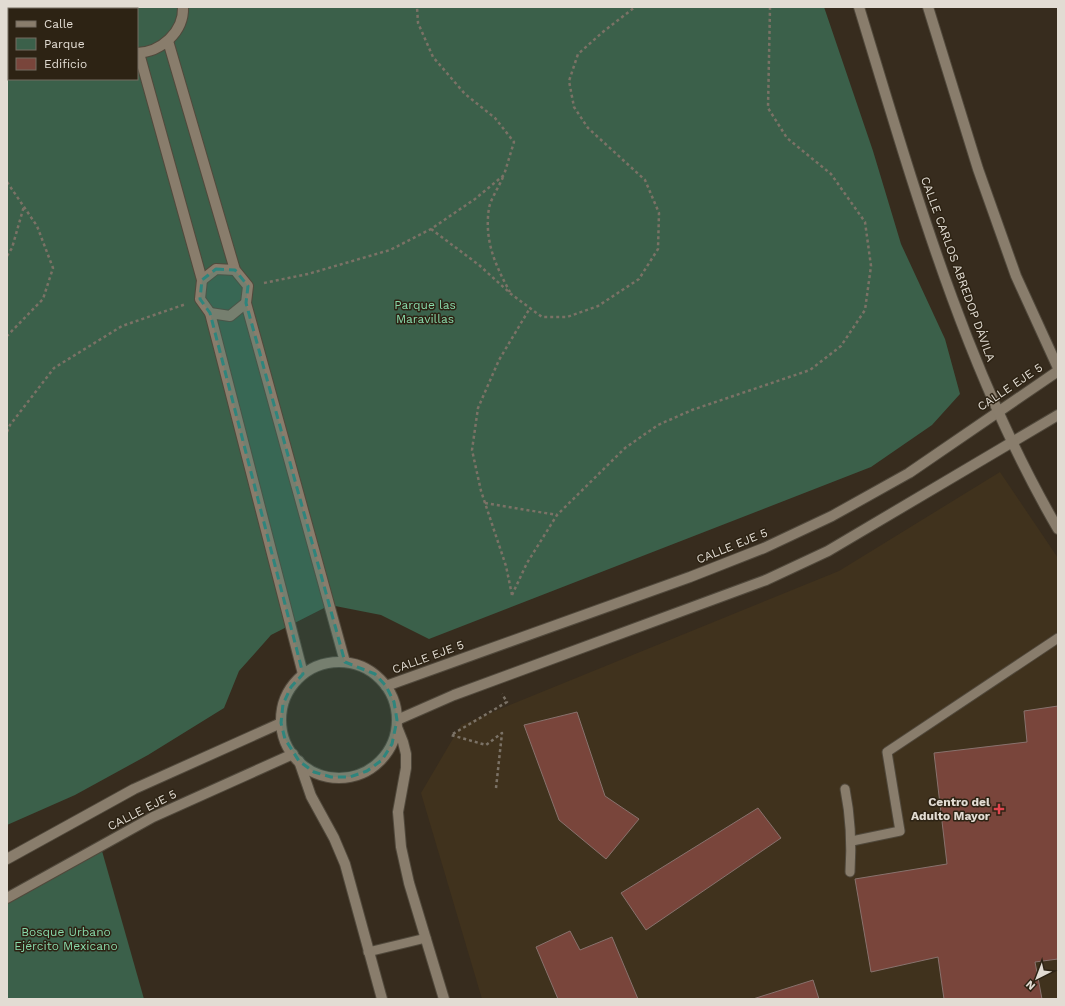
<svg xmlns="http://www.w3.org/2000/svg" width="1065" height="1006" font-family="'Work Sans',sans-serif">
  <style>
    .built { fill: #40321d }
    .green { fill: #3b604a; fill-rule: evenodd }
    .building { fill: #79453b; stroke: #88726d }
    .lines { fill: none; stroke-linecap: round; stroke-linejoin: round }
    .lane-casing { stroke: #51493c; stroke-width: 11 }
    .street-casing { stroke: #51493c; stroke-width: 12 }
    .secondary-casing { stroke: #51493c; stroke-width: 12 }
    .path { stroke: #7b7266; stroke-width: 2.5; stroke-dasharray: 3 3; stroke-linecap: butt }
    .lane { stroke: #897d6c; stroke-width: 9 }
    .street { stroke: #897d6c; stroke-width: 10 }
    .secondary { stroke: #897d6c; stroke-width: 10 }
    .marked { fill: #2f857d; fill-opacity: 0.2; stroke: #2f857d; stroke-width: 3; stroke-dasharray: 8 5; stroke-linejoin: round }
    .health-dot { fill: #e0444e; stroke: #2d2314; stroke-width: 1.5 }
    .labels { text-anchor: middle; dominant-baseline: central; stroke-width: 3; stroke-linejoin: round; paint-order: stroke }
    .street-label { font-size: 12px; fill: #e2dcd3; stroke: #2d2314 }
    .park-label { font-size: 12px; fill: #88d9aa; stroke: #2d2314 }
    .poi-label { font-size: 12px; font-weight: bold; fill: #e2dcd3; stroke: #2d2314; text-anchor: end }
  </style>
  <rect width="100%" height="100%" fill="#372c1e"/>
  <polygon class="built" points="1000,472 1058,558 1058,999 482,999 421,793 461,725 839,571"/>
  <g class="green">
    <path d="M7,7H824L873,151L901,244L945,339L960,394L932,425L871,467L429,639L381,615L330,605L271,635L239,671L224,708L148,755L75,795L7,825ZM9,9H137V79H9Z"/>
    <polygon points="102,851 144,999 7,999 7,898"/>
  </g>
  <g class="building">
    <polygon points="1058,706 1058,959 1035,962 1042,999 944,999 938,957 871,972 855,879 947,864 934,753 1027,742 1024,711"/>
    <polygon points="577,712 605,796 639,819 606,859 559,820 524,725"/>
    <polygon points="758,808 781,838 646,930 621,893"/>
    <polygon points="570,931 580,950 612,937 638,999 558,999 536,947"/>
    <polygon points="813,980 819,999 753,999"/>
  </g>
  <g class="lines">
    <defs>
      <g id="lane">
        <path d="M845,789C851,819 852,842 850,872"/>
        <polyline points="852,841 900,831 887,752 1058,638"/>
        <polyline points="368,952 426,938"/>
      </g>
      <g id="street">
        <polyline points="88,7 89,9"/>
        <polyline points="168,41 235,270 248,286 246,303 345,662"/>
        <path d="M137,53C161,52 184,32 183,7"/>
        <polyline points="139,53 202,280 200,299 210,313 303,674"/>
        <polyline points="202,280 216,269 235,270"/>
        <polyline points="210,313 230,316 246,303"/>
        <circle cx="339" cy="720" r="58"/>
        <polyline points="386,686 690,577 764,548 832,516 909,473 1058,371"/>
        <polyline points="397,720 454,695 766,580 828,551 1058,415"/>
        <polyline points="397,727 403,742 406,754 406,768 398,812 401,847 409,883 444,999"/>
        <polyline points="299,761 311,796 334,838 345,864 382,999"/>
        <polyline points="7,859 134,789 281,723"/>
        <polyline points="7,898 153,817 293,754"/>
      </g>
      <g id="secondary">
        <path d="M859,7C913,184 964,368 1058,529"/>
        <polyline points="928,7 978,169 1016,276 1058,368"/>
      </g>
    </defs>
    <use href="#lane" class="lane-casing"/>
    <use href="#street" class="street-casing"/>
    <use href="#secondary" class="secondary-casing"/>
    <g class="path">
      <polyline points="7,41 9,40"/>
      <path d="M503,177C499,187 491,198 489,208C484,240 495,265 510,292"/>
      <polyline points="7,182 37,226 53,268 43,299 7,336"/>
      <polyline points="431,229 479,265 511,294 542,317 567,317 598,306 639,279 658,249 659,213 645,180 588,128 574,107 569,81 578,54 604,31 635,7"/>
      <polyline points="7,256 12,248 24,206"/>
      <polyline points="264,283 308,274 390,250 431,229 475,199 504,175 514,142 495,118 465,94 433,57 418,23 417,7"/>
      <polyline points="7,432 10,425 54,368 122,326 186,304"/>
      <polyline points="485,503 557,515"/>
      <polyline points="512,595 527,563 557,515 625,448 658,425 692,410 810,370 841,346 865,310 871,266 865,222 831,174 787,138 768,108 770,7"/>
      <polyline points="512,595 506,566 481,491 472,450 478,408 499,360 530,308"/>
      <polyline points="496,788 502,733 486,745 451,735 507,702 502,694"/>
    </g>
    <use href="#lane" class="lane"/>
    <use href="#street" class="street"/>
    <use href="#secondary" class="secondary"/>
  </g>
  <path class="marked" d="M216,269L235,270L248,286L246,303L345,662L375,674L386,686L394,702L397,720L392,744L382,760L367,771L350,777H331L314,772L299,761L285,739L281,723L283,704L291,687L303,674L210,313L200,299L202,280Z"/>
  <path class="health-dot" d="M997 803h4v4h4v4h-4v4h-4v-4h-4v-4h4z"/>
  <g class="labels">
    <g class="street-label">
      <text transform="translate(958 269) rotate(70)">CALLE CARLOS ABREDOP DÁVILA</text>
      <text transform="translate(1010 387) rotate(-34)">CALLE EJE 5</text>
      <text transform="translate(732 546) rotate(-22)">CALLE EJE 5</text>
      <text transform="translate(428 657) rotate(-20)">CALLE EJE 5</text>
      <text transform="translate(142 810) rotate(-27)">CALLE EJE 5</text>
    </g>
    <g class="park-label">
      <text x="425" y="305">Parque las<tspan x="425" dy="14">Maravillas</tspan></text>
      <text x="66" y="932">Bosque Urbano<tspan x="66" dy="14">Ejército Mexicano</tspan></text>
    </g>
    <g class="poi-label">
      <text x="990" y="802">Centro del<tspan x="990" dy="14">Adulto Mayor</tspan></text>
    </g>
  </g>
  <rect width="1065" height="1006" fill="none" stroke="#e2dcd3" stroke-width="16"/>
  <rect x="8" y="8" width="130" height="72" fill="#2d2314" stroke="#756d60"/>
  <rect x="16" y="21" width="20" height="6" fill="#897d6c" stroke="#756d60"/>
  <text x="44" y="28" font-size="12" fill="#e2dcd3">Calle</text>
  <rect x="16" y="38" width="20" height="12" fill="#3b604a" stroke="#756d60"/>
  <text x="44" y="48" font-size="12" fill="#e2dcd3">Parque</text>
  <rect x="16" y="58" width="20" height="12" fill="#79453b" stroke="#756d60"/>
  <text x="44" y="68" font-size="12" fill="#e2dcd3">Edificio</text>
  <g transform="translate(1037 978) rotate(222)" stroke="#2d2314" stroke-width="3" paint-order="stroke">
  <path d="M0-3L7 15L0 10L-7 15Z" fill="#e2dcd3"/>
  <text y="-6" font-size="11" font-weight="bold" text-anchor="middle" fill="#e2dcd3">N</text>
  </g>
</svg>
